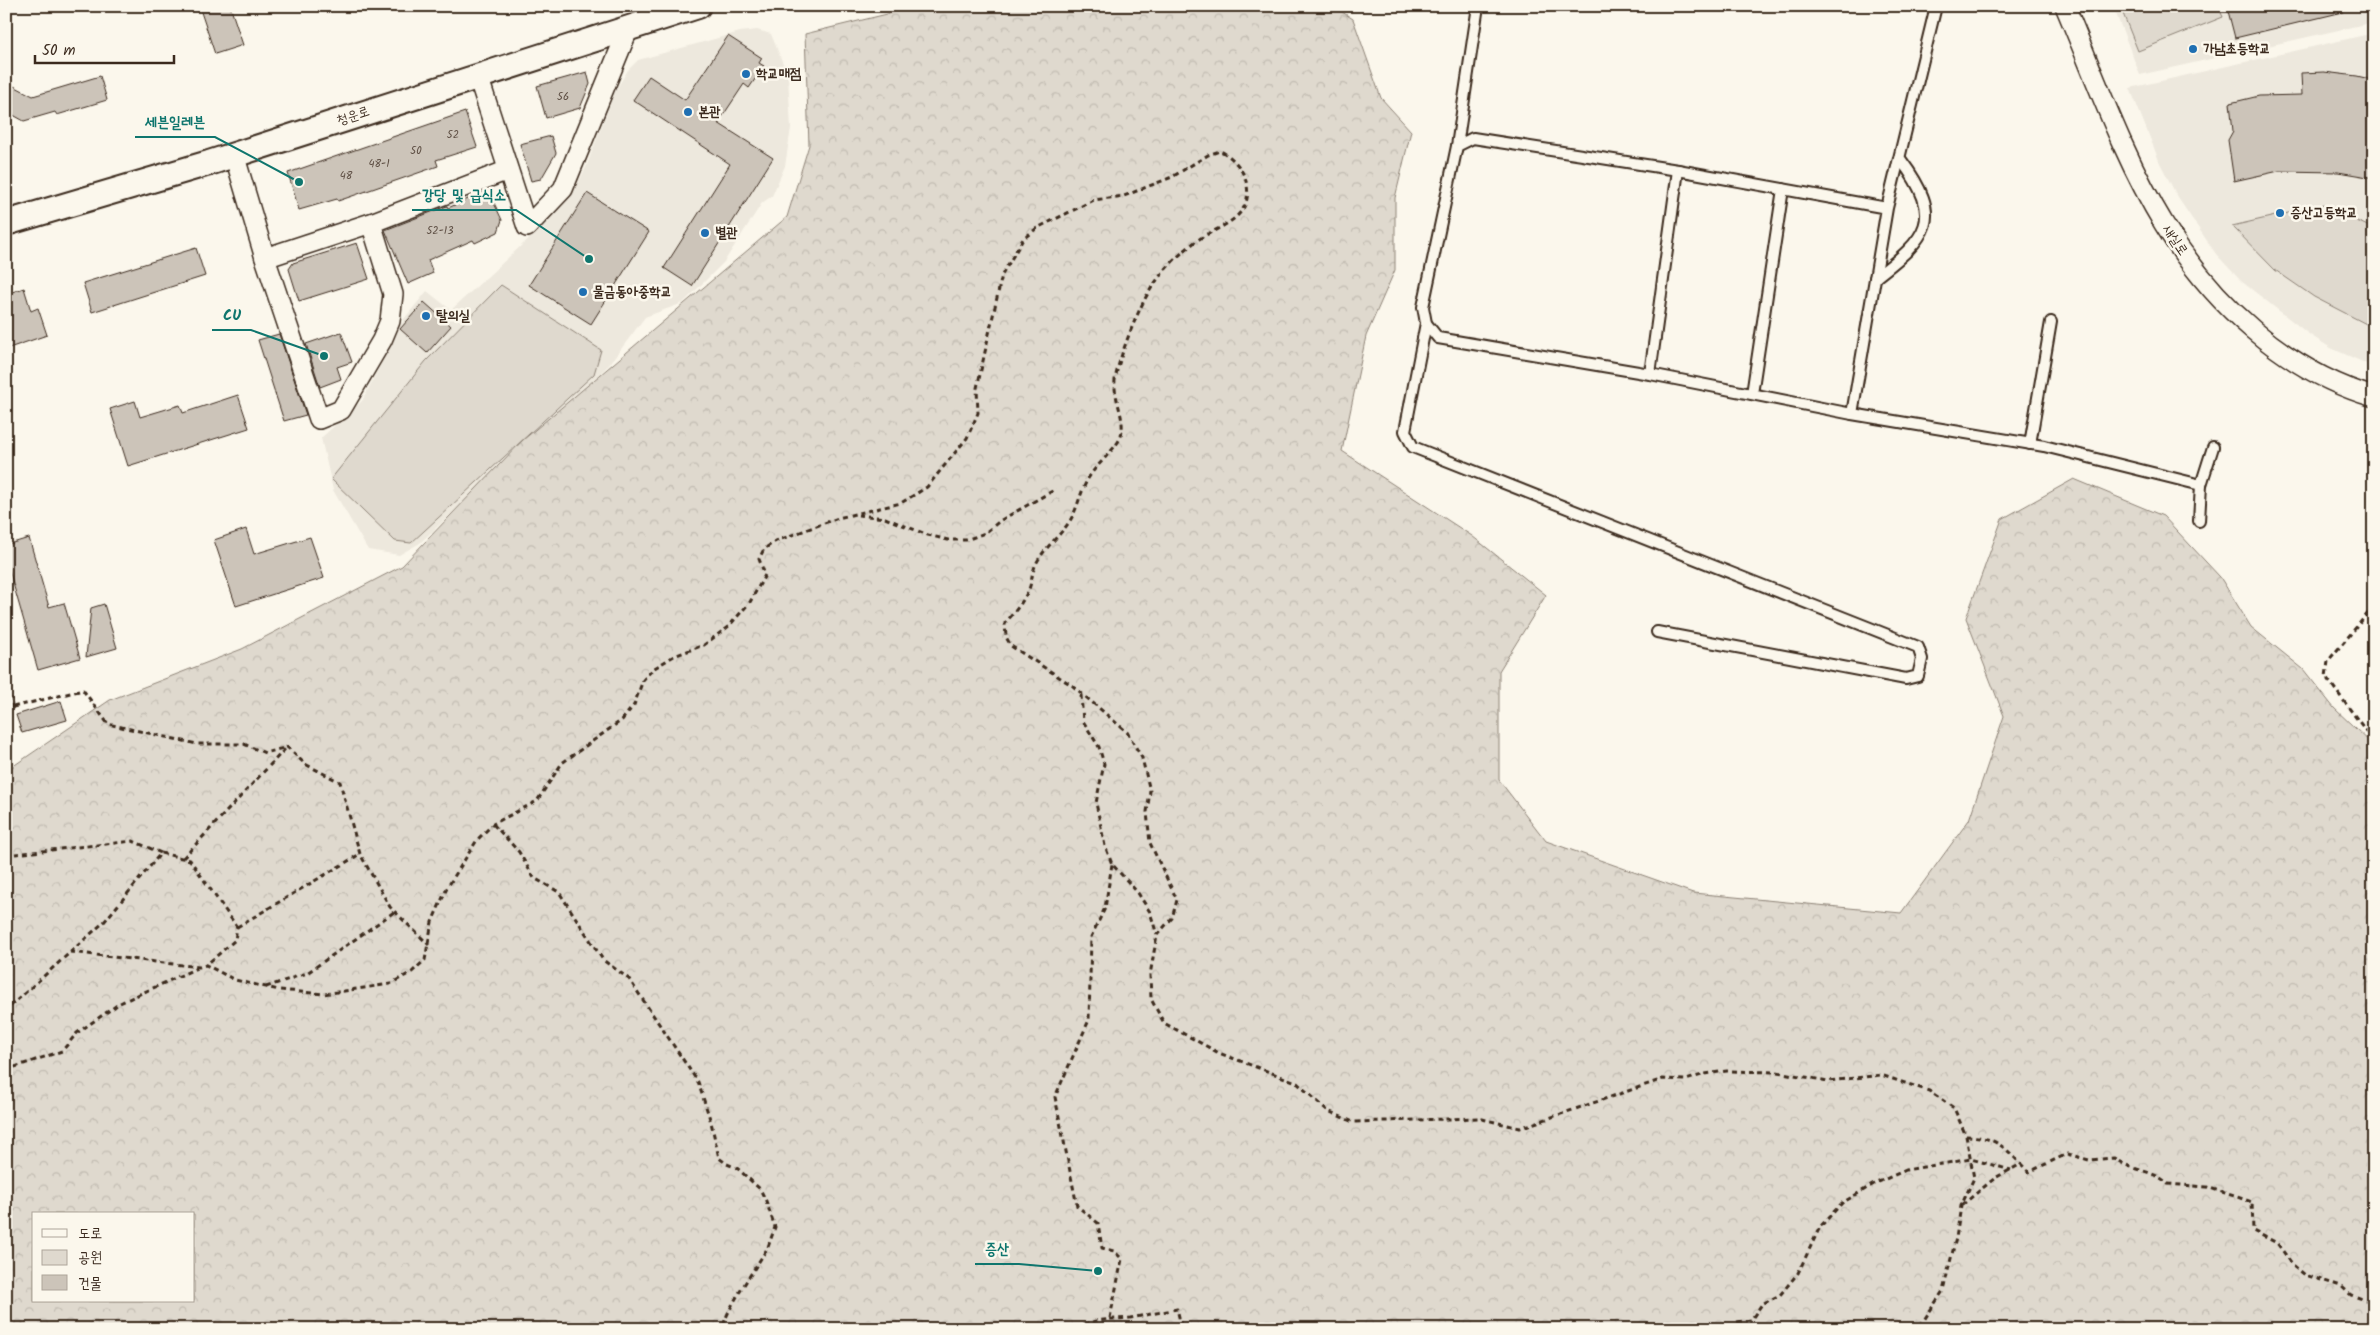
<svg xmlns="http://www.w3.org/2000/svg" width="2380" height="1335" font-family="Kalam,'Poor Story',sans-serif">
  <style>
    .built { fill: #ede8dd }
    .green { fill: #dfd9ce; stroke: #8d8276 }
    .forest { fill: url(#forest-crowns); stroke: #8d8276; fill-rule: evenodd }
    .building { fill: #ccc4b9; stroke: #3b2a1e }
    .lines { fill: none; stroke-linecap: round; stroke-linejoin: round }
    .service-casing { stroke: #3b2a1e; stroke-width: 14 }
    .minor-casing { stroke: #3b2a1e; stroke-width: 22 }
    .tertiary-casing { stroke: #3b2a1e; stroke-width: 28 }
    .path { stroke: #3b2a1e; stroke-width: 3; stroke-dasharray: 5 4; stroke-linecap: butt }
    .service { stroke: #fbf7ec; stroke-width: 10 }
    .minor { stroke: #fbf7ec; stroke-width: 19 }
    .tertiary { stroke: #fbf7ec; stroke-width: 24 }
    .poi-dot { fill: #1f6fb2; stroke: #fbf7ec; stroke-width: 2 }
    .labels { text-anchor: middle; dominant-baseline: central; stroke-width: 5; stroke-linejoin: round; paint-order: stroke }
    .number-label { font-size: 11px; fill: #5f5045 }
    .poi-label { font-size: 14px; font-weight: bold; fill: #3b2a1e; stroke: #fbf7ec; text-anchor: start }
    .street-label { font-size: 14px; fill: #3b2a1e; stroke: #fbf7ec }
    .leader { fill: none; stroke: #0f766e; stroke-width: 2 }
    .callout-dot { fill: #0f766e; stroke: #fbf7ec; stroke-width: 2 }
    .callout-label { font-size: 15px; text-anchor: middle; font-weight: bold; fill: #0f766e; stroke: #fbf7ec; stroke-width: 5; stroke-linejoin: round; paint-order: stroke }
  </style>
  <defs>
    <pattern id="forest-crowns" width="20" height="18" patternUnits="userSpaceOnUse" patternTransform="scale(1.25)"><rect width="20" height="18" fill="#dfd9ce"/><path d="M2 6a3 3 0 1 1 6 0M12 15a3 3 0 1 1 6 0" fill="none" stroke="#c0bab0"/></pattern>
  </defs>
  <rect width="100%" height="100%" fill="#fbf7ec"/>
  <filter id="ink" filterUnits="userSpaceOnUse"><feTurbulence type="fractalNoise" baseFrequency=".02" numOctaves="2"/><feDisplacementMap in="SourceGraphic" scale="10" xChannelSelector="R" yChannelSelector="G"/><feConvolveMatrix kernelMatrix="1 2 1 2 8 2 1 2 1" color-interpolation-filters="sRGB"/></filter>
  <g filter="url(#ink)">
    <g class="built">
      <polygon points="2113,6 2374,6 2374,22 2140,75"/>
      <polygon points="757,30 771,34 788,76 791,128 785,166 772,196 762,203 724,262 683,303 645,317 609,365 420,543 399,555 368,550 333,490 321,438 362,401 404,319 427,291 451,310 534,234 573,193 586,167 615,91 628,70 638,60 740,32"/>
      <polygon points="2374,33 2374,367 2331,348 2310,335 2241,281 2216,254 2178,198 2160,163 2130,88"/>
    </g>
    <g class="green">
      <polygon points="2120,6 2218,6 2223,17 2138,51"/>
      <polygon points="2323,205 2374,229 2374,328 2314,297 2275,270 2232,226"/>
      <polygon points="501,285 601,350 594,374 411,543 395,541 331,479 426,361"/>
    </g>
    <path class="forest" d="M920,6H1333L1353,19L1381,98L1411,131L1395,198V270L1366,336L1342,451L1472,536L1546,595L1499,671V780L1546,841L1693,893L1901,913L1969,820L2004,716L1966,618L2002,519L2074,479L2163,516L2220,577L2251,627L2303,669L2334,708L2374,746V1329H6V771L110,700L242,649L402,566L523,440L787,217L809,145L805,34ZM34,1214H194V1301H34Z"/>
    <g class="building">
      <polygon points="199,6 230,6 243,45 215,54"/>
      <polygon points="2244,6 2342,6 2343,12 2235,38 2228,11"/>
      <polygon points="728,36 762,58 759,63 764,66 749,88 744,84 718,123 773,158 692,286 664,268 730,164 633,100 649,76 685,100"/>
      <polygon points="587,72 590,84 580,108 546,118 537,86"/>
      <polygon points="2324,72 2357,76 2374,80 2374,178 2338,172 2279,171 2234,181 2228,140 2233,131 2230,103 2259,96 2302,95 2301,73"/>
      <polygon points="100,76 107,100 57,115 55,112 24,121 6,111 6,82 33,96"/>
      <polygon points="465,112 477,147 436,160 438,166 401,179 338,201 337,199 299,210 288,173"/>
      <polygon points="551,136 556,153 541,179 531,181 520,144"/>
      <polygon points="488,190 502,220 498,232 475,243 473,240 428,260 433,273 408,284 385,230 447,206 448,208"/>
      <polygon points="587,193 649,232 591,324 529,285"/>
      <polygon points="357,243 369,279 299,301 289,269 293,263"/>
      <polygon points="196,248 205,276 92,312 83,283"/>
      <polygon points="24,288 31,311 38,308 47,335 6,349 6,294"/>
      <polygon points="424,302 451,326 427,353 400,329"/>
      <polygon points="341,332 352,362 337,367 341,379 320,387 306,344"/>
      <polygon points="279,334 306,415 284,421 258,340"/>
      <polygon points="238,395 249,428 128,466 110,409 135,401 140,417 180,405 183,413"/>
      <polygon points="246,529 254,554 310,537 324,578 236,606 214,540"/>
      <polygon points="29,538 49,607 64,603 80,658 38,670 6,559 6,545"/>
      <polygon points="104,604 117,648 86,657 91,608"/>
      <polygon points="61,701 67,720 22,733 16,715"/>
    </g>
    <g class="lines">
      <defs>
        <g id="service">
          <polyline points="1457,146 1478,6"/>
          <polyline points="1887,208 1678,170 1473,138 1457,146 1423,307 1426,323 1438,338 1650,374 1852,414 1887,208 1936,6"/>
          <path d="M1875,278C1928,237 1945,219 1901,160"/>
          <polyline points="1426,323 1405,431 1413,447 1918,647 1922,659 1918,676 1906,679 1657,632"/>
          <polyline points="1650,374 1678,170"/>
          <polyline points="1752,394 1783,189"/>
          <polyline points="1852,414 2044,446 2201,485 2213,447"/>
          <polyline points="2030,444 2051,322"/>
          <polyline points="2199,521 2201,485"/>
        </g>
        <g id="minor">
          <path d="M2065,6C2096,79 2123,157 2164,224C2211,302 2285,371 2374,397"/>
          <polyline points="478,76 527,227 563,189 628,30"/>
          <polyline points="234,154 265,258"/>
          <polyline points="371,223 393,294 390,321 382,340 341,410 319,419 265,258 371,223 508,170"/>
        </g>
        <polyline id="tertiary" points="6,223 209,163 698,6"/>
      </defs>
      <use href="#service" class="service-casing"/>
      <use href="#minor" class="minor-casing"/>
      <use href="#tertiary" class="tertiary-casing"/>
      <g class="path">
        <polyline points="858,515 885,518 928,535 948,540 966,540 985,533 1001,520 1056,489"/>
        <polyline points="2374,606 2328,661 2326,677 2366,731 2374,736"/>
        <polyline points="6,687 13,707 6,717"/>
        <polyline points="1081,695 1083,721 1099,747 1104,764 1096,803 1105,846 1112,864 1138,893 1150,912 1157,935"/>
        <polyline points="13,707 83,690 108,724 197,744 244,744 265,753 287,747 305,764 340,782 360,854 390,907 429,945"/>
        <path d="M493,824L519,852L534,878L559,892L603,960L629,979L698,1082L711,1122L719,1158L727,1164L737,1168L760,1189L766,1201L775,1227L768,1247C759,1263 723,1313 723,1329"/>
        <polyline points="161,853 190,860 237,927 235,940 206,965"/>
        <polyline points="6,855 133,841 161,853 104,922 6,1010"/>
        <polyline points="183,858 286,748"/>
        <polyline points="237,927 360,854"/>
        <path d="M70,952L199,967L206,965L235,980L279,990L324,994L390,984L412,972L425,960L432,922L447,888L477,840L493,824L537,801L562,763L622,720L634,705L643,680L653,669L674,656L704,645L729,626L750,602L765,575L759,559L764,549L776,541L838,518L901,503L927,487L967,438L978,413L977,388L1002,275L1023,239L1037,228L1094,200L1124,196L1172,177L1208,155L1220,151C1239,159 1255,186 1244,207C1234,225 1211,230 1195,242C1177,256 1161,272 1149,292C1138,309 1118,360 1115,380C1113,399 1126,417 1121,436C1118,446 1098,464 1091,474C1081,488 1079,505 1071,519C1061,536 1045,546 1036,564C1032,572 1032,581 1029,589C1023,602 1014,613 1005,623L1006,637L1011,646L1073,686L1127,732L1142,758L1150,791L1147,812L1150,843L1177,900L1172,918L1157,935L1150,975L1151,999L1164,1023L1219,1053L1296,1082L1328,1111L1353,1122L1478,1118L1520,1128L1663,1079L1686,1080L1705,1074L1727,1071L1777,1072L1828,1081L1881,1075L1929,1091L1954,1108L1966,1136L1974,1178L1961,1206L1956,1238L1943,1291L1918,1329"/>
        <polyline points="266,987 307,973 394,912"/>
        <polyline points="6,1070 62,1051 77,1033 120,1003 197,968"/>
        <path d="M1966,1136C2000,1137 2006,1150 2029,1172L2067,1154L2089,1160L2114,1158C2133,1172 2153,1169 2168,1184L2207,1187L2252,1202L2253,1231L2277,1243L2293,1265L2305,1275L2341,1286L2351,1295L2374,1303"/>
        <polyline points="1962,1205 1995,1178 2021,1164"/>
        <polyline points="1110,1318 1122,1259 1114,1251 1102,1248 1098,1223 1077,1206 1055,1097 1089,1020 1091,937 1105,908 1112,864"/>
        <polyline points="21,1329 24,1324 28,1329"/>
        <path d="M1076,1329C1093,1318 1110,1320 1130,1318C1146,1315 1162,1312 1177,1309L1182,1329"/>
        <polyline points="1732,1329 1736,1322 1751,1320 1762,1304 1780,1295 1798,1273 1820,1227 1842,1203 1874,1184 1906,1170 1971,1159 2011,1170"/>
      </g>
      <use href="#service" class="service"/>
      <use href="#minor" class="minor"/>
      <use href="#tertiary" class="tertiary"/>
    </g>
  </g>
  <g class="poi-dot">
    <circle cx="2193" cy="49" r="5"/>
    <circle cx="746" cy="74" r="5"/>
    <circle cx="688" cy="112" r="5"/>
    <circle cx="2280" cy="213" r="5"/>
    <circle cx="705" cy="233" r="5"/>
    <circle cx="583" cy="292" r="5"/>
    <circle cx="426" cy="316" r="5"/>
  </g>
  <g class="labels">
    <g class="number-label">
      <text x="563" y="97">56</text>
      <text x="453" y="135">52</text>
      <text x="416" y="151">50</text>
      <text x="379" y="164">48-1</text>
      <text x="346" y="176">48</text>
      <text x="440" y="231">52-13</text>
    </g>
    <g class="poi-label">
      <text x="2203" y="49">가남초등학교</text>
      <text x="756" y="74">학교매점</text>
      <text x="698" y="112">본관</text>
      <text x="2290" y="213">증산고등학교</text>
      <text x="715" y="233">별관</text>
      <text x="593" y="292">물금동아중학교</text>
      <text x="436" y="316">탈의실</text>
    </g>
    <g class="street-label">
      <text transform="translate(353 116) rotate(-18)">청운로</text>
      <text transform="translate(2175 240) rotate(56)">새실로</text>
    </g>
  </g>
  <path class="leader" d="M299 182L215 137H135M589 259L516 210H412M324 356L251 330H212M1098 1271L1019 1264H975"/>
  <g class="callout-dot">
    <circle cx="299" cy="182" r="5"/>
    <circle cx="589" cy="259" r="5"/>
    <circle cx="324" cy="356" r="5"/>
    <circle cx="1098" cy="1271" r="5"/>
  </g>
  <g class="callout-label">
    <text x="175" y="127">세븐일레븐</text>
    <text x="464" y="200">강당 및 급식소</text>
    <text x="232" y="320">CU</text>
    <text x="997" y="1254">증산</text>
  </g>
  <rect width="2380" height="1335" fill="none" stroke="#fbf7ec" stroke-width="25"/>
  <rect x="12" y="12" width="2355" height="1310" fill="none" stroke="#3b2a1e" stroke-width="2" filter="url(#ink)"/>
  <rect x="32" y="1212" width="162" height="90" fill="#fbf7ec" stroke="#aea59a"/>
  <rect x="42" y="1229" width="25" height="8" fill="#fbf7ec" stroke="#aea59a"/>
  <text x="78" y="1238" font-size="15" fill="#3b2a1e">도로</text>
  <rect x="42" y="1250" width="25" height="15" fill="#dfd9ce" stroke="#aea59a"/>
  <text x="78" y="1262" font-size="15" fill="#3b2a1e">공원</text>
  <rect x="42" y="1275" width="25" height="15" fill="#ccc4b9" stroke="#aea59a"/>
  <text x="78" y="1288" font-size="15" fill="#3b2a1e">건물</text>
  <path d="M35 55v8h139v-8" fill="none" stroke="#3b2a1e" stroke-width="2.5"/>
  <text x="42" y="55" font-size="15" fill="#3b2a1e" stroke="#fbf7ec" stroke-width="4" paint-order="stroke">50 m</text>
</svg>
